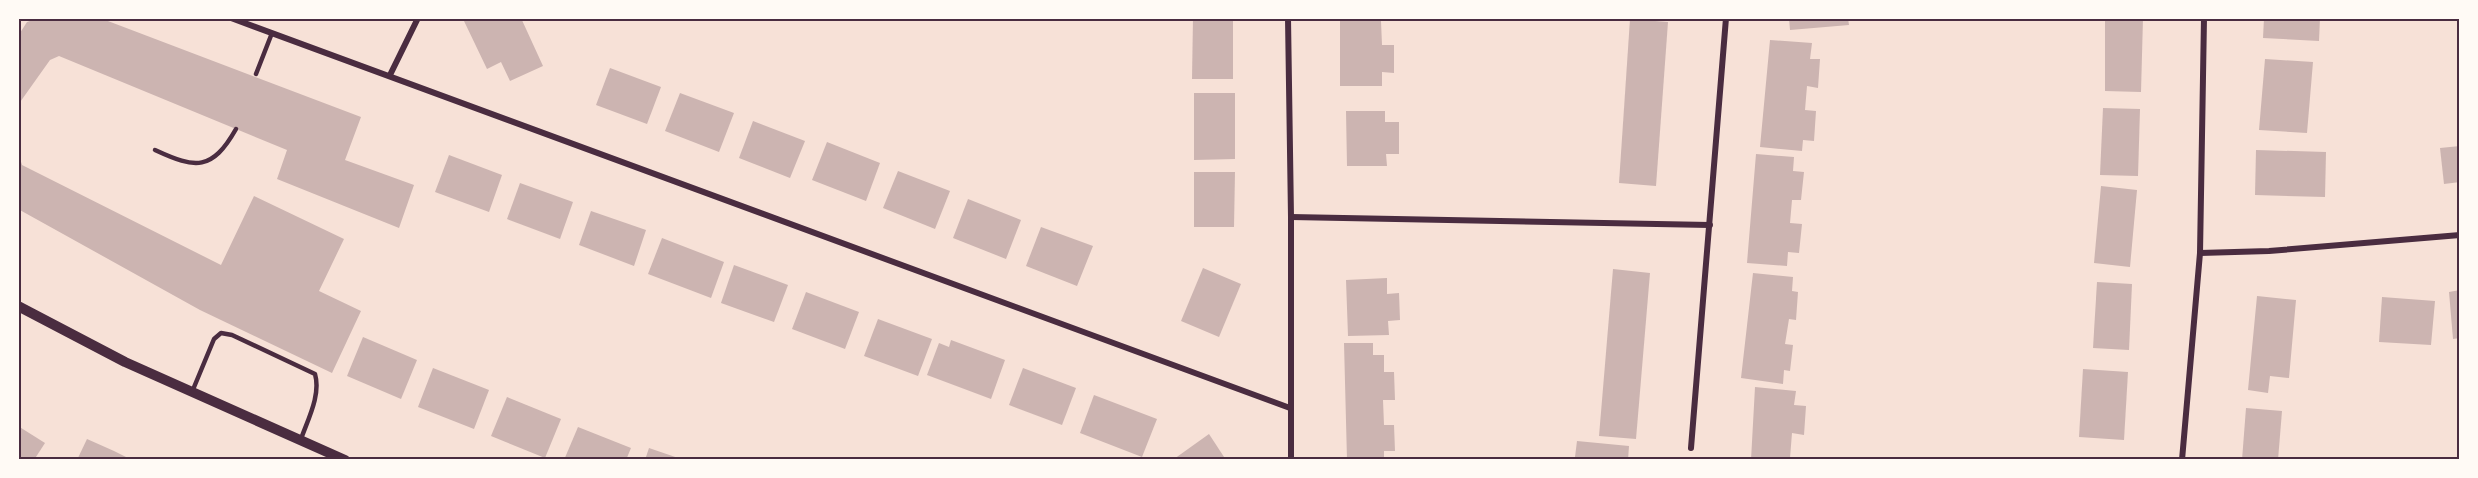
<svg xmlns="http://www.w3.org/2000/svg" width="2478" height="478" font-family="'Asap Condensed',sans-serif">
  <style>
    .building { fill: #ccb4b1 }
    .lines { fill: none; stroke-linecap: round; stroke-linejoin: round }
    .service { stroke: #4a2c40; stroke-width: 4.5 }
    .minor { stroke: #4a2c40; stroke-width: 6 }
    .tertiary { stroke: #4a2c40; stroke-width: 10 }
    .neatline { fill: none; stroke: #4a2c40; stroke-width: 2 }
  </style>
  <rect width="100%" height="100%" fill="#f7e1d7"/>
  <g class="building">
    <polygon points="38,18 100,18 361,117 345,160 414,185 399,228 277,179 287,150 59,56 50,60 18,105 18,36 27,22"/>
    <polygon points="470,18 521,18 543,66 510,81 501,62 487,69 464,21"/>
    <polygon points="1193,18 1233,18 1233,79 1192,79"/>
    <polygon points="1340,18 1401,18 1401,21 1381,21 1382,45 1394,45 1394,73 1382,72 1382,86 1340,86"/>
    <polygon points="1789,18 1848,18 1849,25 1790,30"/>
    <polygon points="2105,18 2143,18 2141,92 2105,91"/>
    <polygon points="2264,18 2320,18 2319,41 2263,38"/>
    <polygon points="1630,19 1668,22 1656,186 1619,183"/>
    <polygon points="1770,40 1812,43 1810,59 1820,59 1818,88 1807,86 1805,110 1816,111 1814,141 1803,140 1802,151 1760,147"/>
    <polygon points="2265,59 2313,62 2307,133 2259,130"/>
    <polygon points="610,68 661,87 647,124 596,105"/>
    <polygon points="680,93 734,113 719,152 665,131"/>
    <polygon points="1194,93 1235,93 1235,159 1194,160"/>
    <polygon points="2103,108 2140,109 2138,176 2100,175"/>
    <polygon points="1346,111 1385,111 1385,122 1399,122 1399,154 1386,154 1387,166 1347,166"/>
    <polygon points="753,121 805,141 790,178 739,158"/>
    <polygon points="827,142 880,163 866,201 812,180"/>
    <polygon points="2460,146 2460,182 2444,184 2440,148"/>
    <polygon points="2256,150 2326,152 2325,197 2255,195"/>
    <polygon points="18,152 22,165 221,265 254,196 344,239 319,291 361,311 332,373 200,310 18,209"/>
    <polygon points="1756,154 1794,157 1793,171 1804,172 1801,200 1792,200 1790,223 1802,224 1799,253 1788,252 1787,266 1747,263"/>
    <polygon points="449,155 502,175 489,212 435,192"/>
    <polygon points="898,171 950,191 935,229 883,208"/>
    <polygon points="1194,172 1235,172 1234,227 1194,227"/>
    <polygon points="520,183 573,202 560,239 507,219"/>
    <polygon points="2101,186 2137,190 2130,267 2094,263"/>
    <polygon points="968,199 1021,220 1006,259 953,238"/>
    <polygon points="591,211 646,230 634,266 579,245"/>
    <polygon points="1041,227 1093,246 1077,286 1026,266"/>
    <polygon points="662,238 724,262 711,298 648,274"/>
    <polygon points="734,265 788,285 774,322 721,303"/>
    <polygon points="1203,268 1241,284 1219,337 1181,321"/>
    <polygon points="1613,269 1650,273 1636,439 1599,436"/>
    <polygon points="1753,273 1793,277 1792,291 1798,292 1796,320 1789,319 1785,344 1793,345 1790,371 1784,370 1783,384 1741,378"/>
    <polygon points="1387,278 1387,294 1399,293 1400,320 1388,321 1389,335 1348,336 1346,280"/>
    <polygon points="2097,282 2132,284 2129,350 2093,348"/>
    <polygon points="2460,290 2460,338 2453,339 2449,292"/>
    <polygon points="806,292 859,312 845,349 792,329"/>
    <polygon points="2257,296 2296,300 2289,378 2270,376 2268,393 2248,390"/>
    <polygon points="2382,297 2435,301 2431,345 2379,342"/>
    <polygon points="878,319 932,339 918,376 864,356"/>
    <polygon points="363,337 417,360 401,399 347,376"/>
    <polygon points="951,340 1005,360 991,399 927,375 939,343 949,347"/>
    <polygon points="1344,343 1373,343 1373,355 1384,355 1384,372 1394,372 1395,400 1383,400 1384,425 1394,425 1395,451 1384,451 1384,460 1347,460"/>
    <polygon points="433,368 489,390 474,429 418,407"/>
    <polygon points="1023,368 1076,388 1062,425 1009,405"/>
    <polygon points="2083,369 2128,372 2124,440 2079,437"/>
    <polygon points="1755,387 1796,391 1794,405 1806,406 1804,435 1792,433 1790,458 1795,460 1751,460"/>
    <polygon points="1094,395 1157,419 1142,457 1080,433"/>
    <polygon points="507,397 561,419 545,458 491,436"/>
    <polygon points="2246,408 2282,411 2278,460 2242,460"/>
    <polygon points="18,426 45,443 34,460 18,460"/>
    <polygon points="578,427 631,448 626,460 564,460"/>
    <polygon points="1209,434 1226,460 1175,460 1174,459"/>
    <polygon points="87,439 114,451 132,460 77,460"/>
    <polygon points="1577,441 1629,446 1628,460 1587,460 1575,457"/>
    <polygon points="649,448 684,460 645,460"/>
  </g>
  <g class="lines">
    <g class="service">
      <polyline points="256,74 272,33"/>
      <path d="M155,150C196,169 212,171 236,129"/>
      <path d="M192,392L214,339L221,333L232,335L315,374C321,395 308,419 301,439"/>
    </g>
    <g class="minor">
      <polyline points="231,18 1290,408"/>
      <polyline points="1288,18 1291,217 1291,460"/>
      <polyline points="390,75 418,18"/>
      <polyline points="1291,217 1710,225"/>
      <polyline points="2200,253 2269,251 2460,235"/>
      <polyline points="1691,448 1726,18"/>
      <polyline points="2182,460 2200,253 2204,18"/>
    </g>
    <polyline class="tertiary" points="18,306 125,362 345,460"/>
  </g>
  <rect width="2478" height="478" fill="none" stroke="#fffaf5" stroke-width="39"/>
  <rect x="20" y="20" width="2438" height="438" class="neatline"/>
</svg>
